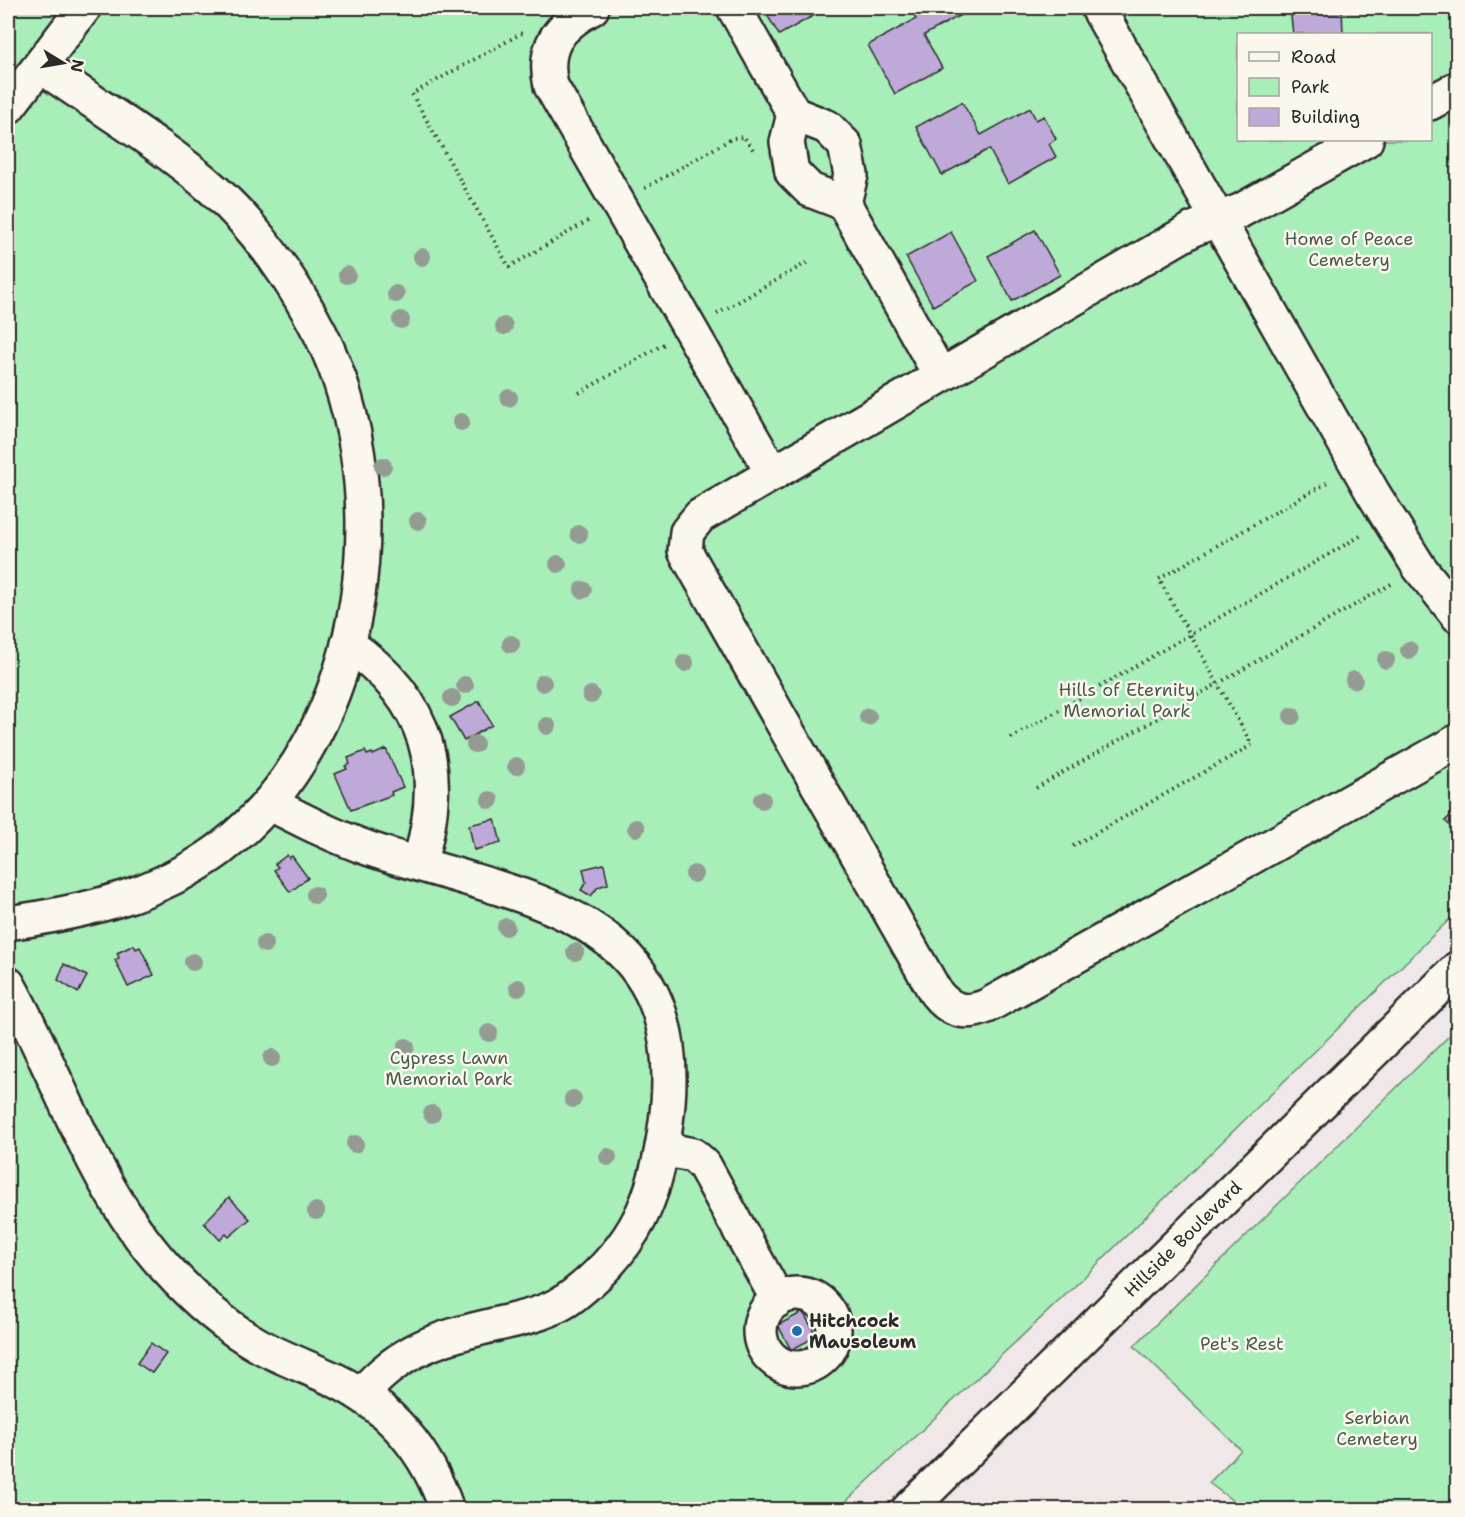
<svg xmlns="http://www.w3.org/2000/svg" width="1465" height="1517" font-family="'Shantell Sans',sans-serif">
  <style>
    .green { fill: #a8eeb9; stroke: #6a8c72; stroke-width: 1.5; fill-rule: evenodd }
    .building { fill: #bea9d8; stroke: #2b2b2b; stroke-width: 1.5 }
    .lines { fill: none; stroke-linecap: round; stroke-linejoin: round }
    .minor-casing { stroke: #2b2b2b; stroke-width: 38 }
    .major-casing { stroke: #2b2b2b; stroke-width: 38 }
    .path { stroke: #2b2b2b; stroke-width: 4; stroke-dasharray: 1.5 4.5; stroke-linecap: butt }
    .minor { stroke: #fbf7ec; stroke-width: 33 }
    .major { stroke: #fbf7ec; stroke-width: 33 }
    .tree { fill: #949b93 }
    .poi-dot { fill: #1f6fb2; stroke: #fbf7ec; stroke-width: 2 }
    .labels { text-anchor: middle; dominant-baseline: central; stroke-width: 5; stroke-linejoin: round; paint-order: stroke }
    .park-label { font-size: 18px; fill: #4a5c4e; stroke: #fbf7ec }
    .street-label { font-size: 18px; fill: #2b2b2b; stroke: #fbf7ec }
    .poi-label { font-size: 18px; font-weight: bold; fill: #2b2b2b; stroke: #fbf7ec; text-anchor: start }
  </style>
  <rect width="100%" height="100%" fill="#efe7e8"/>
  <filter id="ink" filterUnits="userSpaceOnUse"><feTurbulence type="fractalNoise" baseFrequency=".0167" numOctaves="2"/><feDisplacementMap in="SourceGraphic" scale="12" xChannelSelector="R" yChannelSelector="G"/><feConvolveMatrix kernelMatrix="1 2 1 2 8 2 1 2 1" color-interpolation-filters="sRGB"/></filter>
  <g filter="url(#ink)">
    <g class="green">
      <path d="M8,8H1457V912L1075,1286L838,1509H8ZM1238,34H1430V140H1238Z"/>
      <polygon points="1457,1028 1457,1509 1244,1509 1209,1483 1241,1450 1134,1346"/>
    </g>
    <g class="building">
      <polygon points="763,8 824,8 825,9 779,35"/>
      <polygon points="910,8 972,9 924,35 942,68 895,94 868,45 916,19"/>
      <polygon points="1290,8 1342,8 1343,34 1293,34"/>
      <polygon points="962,102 981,135 1030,108 1036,120 1044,116 1056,139 1049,144 1056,157 1008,184 989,149 942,175 916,127"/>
      <polygon points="1035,230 1060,275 1012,301 988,256"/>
      <polygon points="951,232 978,281 933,306 906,257"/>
      <polygon points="479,701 492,725 464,741 450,717"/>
      <polygon points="386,749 403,787 391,792 392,795 351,810 335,774 347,769 345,766 350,764 348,758 365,751 367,755 372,753 373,755"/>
      <polygon points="1458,808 1458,833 1445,821"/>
      <polygon points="495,819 501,843 474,850 469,825"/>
      <polygon points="287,855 289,858 292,856 308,878 290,892 274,870 278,867 275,864"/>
      <polygon points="604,864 608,884 598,887 591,896 581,890 586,882 583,869"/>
      <polygon points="134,945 136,949 140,947 154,975 128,987 115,960 119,958 117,953"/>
      <polygon points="64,964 87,976 78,993 58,980"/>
      <polygon points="229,1197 250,1219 229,1237 226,1234 220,1240 204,1223"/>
      <polygon points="803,1312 817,1336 791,1350 778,1325"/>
      <polygon points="151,1343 166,1354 152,1373 137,1363"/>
    </g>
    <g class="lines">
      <defs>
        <g id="minor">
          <path d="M592,8C559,26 542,46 551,86L773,474"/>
          <polyline points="734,8 794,114 827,127 845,145 851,175 844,203"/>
          <polyline points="1098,8 1373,493 1419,567 1458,616"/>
          <polyline points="1430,103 1458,88"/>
          <polyline points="8,107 84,8"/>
          <polyline points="794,114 787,142 792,172 810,190 844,203 940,375"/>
          <path d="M1366,140L1240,211L1193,229L700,516L687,532L685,551L936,993C950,1011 966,1015 987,1006L1458,741"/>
          <path d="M348,644C430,701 447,771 419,864"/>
          <path d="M269,803C302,820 335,837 370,849C523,901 694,908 666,1122C656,1199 636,1246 574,1295C553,1312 524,1318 498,1324C442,1337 401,1348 362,1394"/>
          <path d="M8,923C83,912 156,896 219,850C372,735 403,479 312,318C287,273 253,225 215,191C164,145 97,106 41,66"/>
          <path d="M8,984C60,1078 92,1186 166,1268C194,1299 224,1326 260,1346C284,1359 310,1368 335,1380C390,1407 427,1450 447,1510"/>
          <polyline points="662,1149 693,1155 704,1165 778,1300"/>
          <circle cx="797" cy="1331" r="37"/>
        </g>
        <g id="major">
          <path id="s1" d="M908,1510L1458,968"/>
        </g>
      </defs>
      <use href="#minor" class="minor-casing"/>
      <use href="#major" class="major-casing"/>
      <g class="path">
        <polyline points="522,33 412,94 509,267 591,219"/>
        <polyline points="645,188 733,138 744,137 754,151"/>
        <polyline points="717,314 808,262"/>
        <polyline points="579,393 664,344"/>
        <polyline points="1011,738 1362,535"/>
        <polyline points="1036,788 1393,583"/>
        <polyline points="1073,846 1252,745 1159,579 1330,481"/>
      </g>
      <use href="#minor" class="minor"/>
      <use href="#major" class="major"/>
    </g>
    <g class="tree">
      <circle cx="422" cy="257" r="9"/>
      <circle cx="347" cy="275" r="9"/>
      <circle cx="396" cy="294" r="9"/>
      <circle cx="401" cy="320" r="9"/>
      <circle cx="504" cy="326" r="9"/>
      <circle cx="509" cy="398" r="9"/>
      <circle cx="461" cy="422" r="9"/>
      <circle cx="383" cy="466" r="9"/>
      <circle cx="418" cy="521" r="9"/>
      <circle cx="579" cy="534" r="9"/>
      <circle cx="558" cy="564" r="9"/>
      <circle cx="583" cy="590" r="9"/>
      <circle cx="511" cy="644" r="9"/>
      <circle cx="1409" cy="650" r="9"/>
      <circle cx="1386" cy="660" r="9"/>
      <circle cx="685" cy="663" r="9"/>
      <circle cx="1354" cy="680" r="9"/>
      <circle cx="543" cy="683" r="9"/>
      <circle cx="465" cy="685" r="9"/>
      <circle cx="591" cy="695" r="9"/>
      <circle cx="452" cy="698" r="9"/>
      <circle cx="1292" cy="716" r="9"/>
      <circle cx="868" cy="717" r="9"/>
      <circle cx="547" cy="726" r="9"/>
      <circle cx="475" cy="744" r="9"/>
      <circle cx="516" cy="766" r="9"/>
      <circle cx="490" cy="800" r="9"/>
      <circle cx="762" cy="800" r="9"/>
      <circle cx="636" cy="828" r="9"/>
      <circle cx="694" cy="874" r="9"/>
      <circle cx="315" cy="895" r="9"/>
      <circle cx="506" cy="927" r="9"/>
      <circle cx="265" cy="944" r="9"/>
      <circle cx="575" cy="952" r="9"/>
      <circle cx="193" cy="962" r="9"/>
      <circle cx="518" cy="988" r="9"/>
      <circle cx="489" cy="1033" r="9"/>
      <circle cx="406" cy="1047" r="9"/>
      <circle cx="272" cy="1058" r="9"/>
      <circle cx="573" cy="1099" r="9"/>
      <circle cx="432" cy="1114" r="9"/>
      <circle cx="355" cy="1144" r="9"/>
      <circle cx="608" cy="1157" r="9"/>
      <circle cx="316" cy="1211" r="9"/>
    </g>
  </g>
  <circle class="poi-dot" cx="797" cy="1331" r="6"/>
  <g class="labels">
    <g class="park-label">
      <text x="1349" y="239">Home of Peace<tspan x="1349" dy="21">Cemetery</tspan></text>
      <text x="1127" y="690">Hills of Eternity<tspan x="1127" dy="21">Memorial Park</tspan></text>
      <text x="449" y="1058">Cypress Lawn<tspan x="449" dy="21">Memorial Park</tspan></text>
      <text x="1242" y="1344">Pet's Rest</text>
      <text x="1377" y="1418">Serbian<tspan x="1377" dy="21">Cemetery</tspan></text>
    </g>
    <g class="street-label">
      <text stroke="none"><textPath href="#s1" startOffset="386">Hillside Boulevard</textPath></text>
    </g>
    <g class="poi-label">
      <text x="809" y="1321">Hitchcock<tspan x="809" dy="21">Mausoleum</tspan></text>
    </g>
  </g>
  <rect width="1465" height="1517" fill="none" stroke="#fbf7ec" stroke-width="30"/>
  <rect x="15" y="15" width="1435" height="1487" fill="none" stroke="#2b2b2b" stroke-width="2" filter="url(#ink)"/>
  <rect x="1237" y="33" width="195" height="108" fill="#fbf7ec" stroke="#a8a59f" stroke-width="1.5"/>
  <rect x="1249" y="52" width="30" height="9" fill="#fbf7ec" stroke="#a8a59f" stroke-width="1.5"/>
  <text x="1291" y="63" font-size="18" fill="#2b2b2b">Road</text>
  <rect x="1249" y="78" width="30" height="18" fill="#a8eeb9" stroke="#a8a59f" stroke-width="1.5"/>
  <text x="1291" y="93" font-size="18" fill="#2b2b2b">Park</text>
  <rect x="1249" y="108" width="30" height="18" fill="#bea9d8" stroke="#a8a59f" stroke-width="1.5"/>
  <text x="1291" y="123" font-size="18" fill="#2b2b2b">Building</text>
  <g transform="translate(63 63) rotate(101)" stroke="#fbf7ec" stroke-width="4.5" paint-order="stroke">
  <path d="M0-4.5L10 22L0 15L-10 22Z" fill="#2b2b2b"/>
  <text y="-9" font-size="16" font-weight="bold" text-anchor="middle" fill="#2b2b2b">N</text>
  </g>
</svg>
